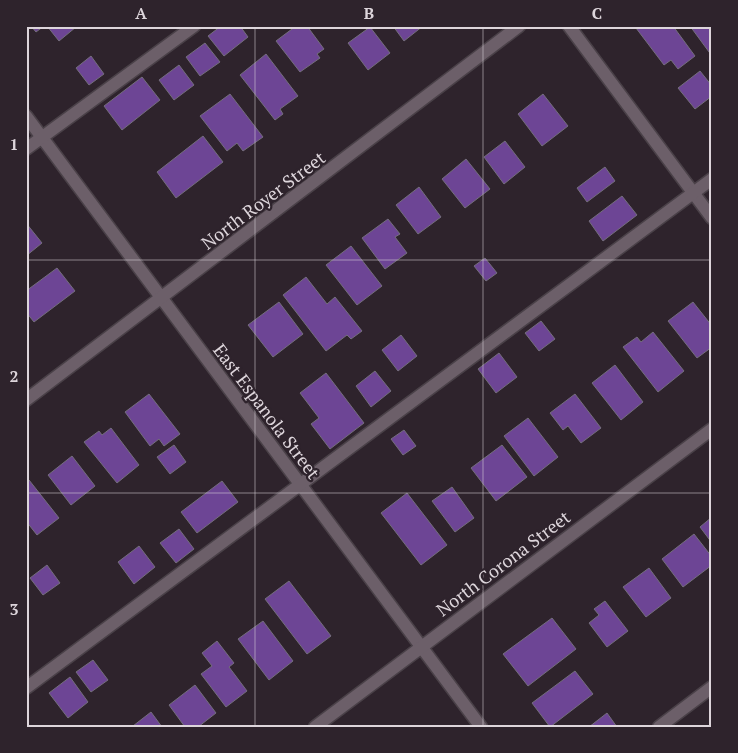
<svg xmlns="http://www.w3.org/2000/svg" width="738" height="753" font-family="'PT Serif',serif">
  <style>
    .building { fill: #6d4595; stroke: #746e7c }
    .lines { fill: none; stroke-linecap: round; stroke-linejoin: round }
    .minor-casing { stroke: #4a4148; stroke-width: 15 }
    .minor { stroke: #6c5f69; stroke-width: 12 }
    .grid { fill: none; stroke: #ddd5db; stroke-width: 1; stroke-opacity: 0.55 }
    .labels { text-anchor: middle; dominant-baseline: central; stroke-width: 4.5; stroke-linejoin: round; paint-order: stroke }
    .street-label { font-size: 18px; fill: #ddd5db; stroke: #2e232c }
    .neatline { fill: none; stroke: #ddd5db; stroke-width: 2 }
    .grid-label { font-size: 16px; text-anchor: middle; font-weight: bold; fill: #ddd5db }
  </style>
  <rect width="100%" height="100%" fill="#2e232c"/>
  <g class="building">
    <polygon points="31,26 44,26 36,32"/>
    <polygon points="47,26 76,26 76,27 59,41"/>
    <polygon points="221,26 240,26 248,37 224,56 208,36"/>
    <polygon points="296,26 307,26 324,49 317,54 320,58 300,72 276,41"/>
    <polygon points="393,26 423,26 404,41"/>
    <polygon points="639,26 673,26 695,56 678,69 671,60 664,65 636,28"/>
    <polygon points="690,26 712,26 712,56"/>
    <polygon points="370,27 390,53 368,70 348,43"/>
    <polygon points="205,43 220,62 200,76 186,57"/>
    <polygon points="266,54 298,96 280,109 283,114 275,120 240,75"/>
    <polygon points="91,56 104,74 89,85 76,68"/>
    <polygon points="179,65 194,85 174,100 159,80"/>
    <polygon points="700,71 712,86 712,96 695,109 678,88"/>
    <polygon points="142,77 160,100 122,130 104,106"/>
    <polygon points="230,94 263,137 243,151 237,143 227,151 200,116"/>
    <polygon points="543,94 568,126 542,146 518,114"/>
    <polygon points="203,136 223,162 176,198 157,172"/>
    <polygon points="505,141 525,167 504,184 484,157"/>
    <polygon points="466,159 490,189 465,208 442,179"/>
    <polygon points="605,167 615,181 587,202 577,188"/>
    <polygon points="419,187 441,217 418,234 396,205"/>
    <polygon points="622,196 637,215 603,241 589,221"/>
    <polygon points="388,219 400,234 395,237 407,253 385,269 362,238"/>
    <polygon points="26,223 42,243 26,256"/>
    <polygon points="351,246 382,286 357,305 326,265"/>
    <polygon points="485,258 497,273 486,281 474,266"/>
    <polygon points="57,268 75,291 34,322 26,312 26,291"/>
    <polygon points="306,277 327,304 335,297 362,331 351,339 347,335 326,351 283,295"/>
    <polygon points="279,302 303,334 273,357 248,325"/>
    <polygon points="693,302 712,326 712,347 697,358 668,321"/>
    <polygon points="541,321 555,339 539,351 525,333"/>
    <polygon points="653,332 684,371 658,392 623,347 637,337 641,342"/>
    <polygon points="401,335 417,356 398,371 382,350"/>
    <polygon points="499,353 517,377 496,393 478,369"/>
    <polygon points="615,365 643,402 621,420 592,383"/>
    <polygon points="375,371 391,391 371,407 356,386"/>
    <polygon points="326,373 364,423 330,449 311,424 319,418 300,393"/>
    <polygon points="149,394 180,434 164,446 159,439 150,446 125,412"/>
    <polygon points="575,394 601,428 581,443 568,426 563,430 550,413"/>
    <polygon points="528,418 558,457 534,476 504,436"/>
    <polygon points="111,428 139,465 117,483 84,442 99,431 102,435"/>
    <polygon points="404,430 416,446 403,455 391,439"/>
    <polygon points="174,445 186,462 170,474 157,457"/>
    <polygon points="502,445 527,477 496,501 471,468"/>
    <polygon points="72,456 95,486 71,505 48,475"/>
    <polygon points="29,480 59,518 37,535 26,521 26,482"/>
    <polygon points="222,481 238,502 197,533 181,512"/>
    <polygon points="452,487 474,518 455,532 432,501"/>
    <polygon points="407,493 447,545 421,565 381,513"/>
    <polygon points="712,517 712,543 700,527"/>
    <polygon points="179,529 194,549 176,563 160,543"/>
    <polygon points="694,534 712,557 712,565 683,587 662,559"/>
    <polygon points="139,546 155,567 134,584 118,562"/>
    <polygon points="47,565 60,583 43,595 30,578"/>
    <polygon points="649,568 671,598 646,617 623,587"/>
    <polygon points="289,581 331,636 307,654 265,599"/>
    <polygon points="605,601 628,631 607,647 589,623 599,615 594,609"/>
    <polygon points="552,618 576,649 528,686 503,654"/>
    <polygon points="263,621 293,661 269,680 238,639"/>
    <polygon points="217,641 234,663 229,667 247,691 226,707 201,674 212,666 202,653"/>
    <polygon points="93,660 108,680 91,692 76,672"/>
    <polygon points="575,671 593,694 550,727 532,703"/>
    <polygon points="70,677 88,702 68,718 49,693"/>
    <polygon points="195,685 216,713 198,727 185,727 169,705"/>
    <polygon points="151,712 162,727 133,727 133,726"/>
    <polygon points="607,713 617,727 589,727"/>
  </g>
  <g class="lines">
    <defs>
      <g id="minor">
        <polyline points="569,26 712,218"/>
        <polyline points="26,116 481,727"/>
        <polyline points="26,149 194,26"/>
        <polyline points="26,400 519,26"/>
        <polyline points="26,688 712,179"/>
        <polyline points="315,727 712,429"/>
        <polyline points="659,727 712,687"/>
      </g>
    </defs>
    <use href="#minor" class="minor-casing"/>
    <use href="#minor" class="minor"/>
  </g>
  <path class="grid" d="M255,26V727M483,26V727M26,260H712M26,493H712"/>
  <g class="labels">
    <g class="street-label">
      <text transform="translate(263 200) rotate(-37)">North Royer Street</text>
      <text transform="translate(267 411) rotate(53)">East Espanola Street</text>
      <text transform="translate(503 563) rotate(-37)">North Corona Street</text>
    </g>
  </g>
  <rect width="738" height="753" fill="none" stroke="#2e232c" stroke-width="55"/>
  <rect x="28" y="28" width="682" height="698" class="neatline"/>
  <g class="grid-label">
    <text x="141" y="19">A</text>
    <text x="369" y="19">B</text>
    <text x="597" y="19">C</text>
    <text x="14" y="150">1</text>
    <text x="14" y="382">2</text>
    <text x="14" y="615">3</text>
  </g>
</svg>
